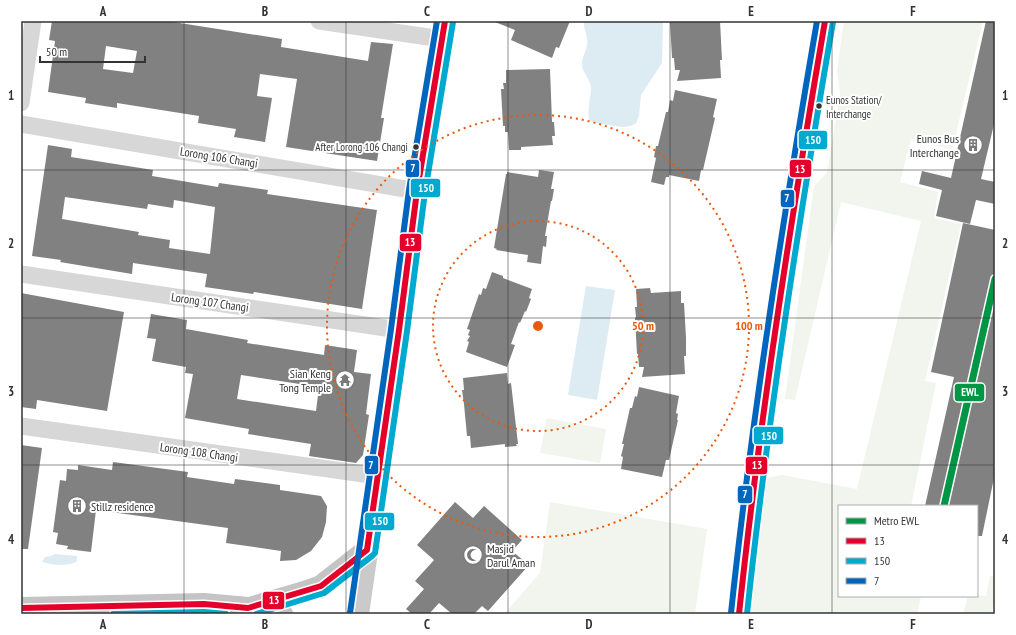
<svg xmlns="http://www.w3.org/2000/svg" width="1016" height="635" font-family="'PT Sans Narrow',sans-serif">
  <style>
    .green { fill: #f1f5ed }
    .water { fill: #ddebf3 }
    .building { fill: #818181; fill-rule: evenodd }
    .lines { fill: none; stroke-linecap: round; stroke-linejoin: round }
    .street { stroke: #d7d7d7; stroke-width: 17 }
    .primary { stroke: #cacaca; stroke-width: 22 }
    .highway { stroke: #c4c4c4; stroke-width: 22 }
    .bus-1-casing { stroke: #fff; stroke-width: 9 }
    .bus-2-casing { stroke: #fff; stroke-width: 9 }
    .bus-3-casing { stroke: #fff; stroke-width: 9 }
    .bus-1 { stroke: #e4002b; stroke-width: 6 }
    .bus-2 { stroke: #00a9ce; stroke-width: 6 }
    .bus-3 { stroke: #0065bd; stroke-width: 6 }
    .metro-1-casing { stroke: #fff; stroke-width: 10 }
    .metro-1 { stroke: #009645; stroke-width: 7 }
    .grid { fill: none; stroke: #333; stroke-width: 1; stroke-opacity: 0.55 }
    .ring { fill: none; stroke: #e8590c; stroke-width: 2; stroke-dasharray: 2 4 }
    .bus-dot { fill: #333; stroke: #fff; stroke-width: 1.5 }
    .labels { text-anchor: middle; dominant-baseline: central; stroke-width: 4; stroke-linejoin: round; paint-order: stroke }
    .bus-label { font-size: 11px; fill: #333; stroke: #fff; text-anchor: start }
    .poi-label { font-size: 12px; fill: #333; stroke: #fff; text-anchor: end }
    .street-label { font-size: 12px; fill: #333; stroke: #fff }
    .centre { fill: #e8590c; stroke: #fff; stroke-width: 2 }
    .ring-label { font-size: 12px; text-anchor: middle; font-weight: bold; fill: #e8590c; stroke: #fff; stroke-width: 4; stroke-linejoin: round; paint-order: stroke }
    .line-badge { stroke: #fff; stroke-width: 1.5 }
    .badge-label { font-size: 11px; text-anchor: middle; font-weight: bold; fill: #fff }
    .neatline { fill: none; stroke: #333; stroke-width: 1.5 }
    .grid-label { font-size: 13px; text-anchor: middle; font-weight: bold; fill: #333 }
  </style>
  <rect width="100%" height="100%" fill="#fff"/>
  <g class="green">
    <polygon points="844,21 983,21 952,150 911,139 900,182 938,192 934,218 961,224 925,381 936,383 911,506 839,506 839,596 921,596 917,614 749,614 748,601 766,478 782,475 857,489 921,221 841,202 795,400 785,399 814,186 827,173 840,94 837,70"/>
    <polygon points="547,418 606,429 600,463 540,453"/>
    <polygon points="550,502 707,529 695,614 504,614 540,573"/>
    <polygon points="990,576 995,577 995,598 991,614 963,614 968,596 977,596 977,595 986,596"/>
  </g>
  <g class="water">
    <path d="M584,21H663L662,63L641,95L639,116L636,123L631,126L622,127L602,124L589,121C587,109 591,98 591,87C590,78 582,73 582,64C582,55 589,48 587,39C587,33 583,28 584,21Z"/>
    <polygon points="586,286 615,290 597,400 568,395"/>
    <path d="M55,554L77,556V561C69,567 51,565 42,562L45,557L51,556Z"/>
  </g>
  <g class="building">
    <path d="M52,21H167L282,39L281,47L368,61L371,42L393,44L381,118H384L377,161L286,147L297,79L260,74L257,96L272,98L265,142L234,137L236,129L198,123L199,116L117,103V108L85,103L86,98L48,92L55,41L49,40ZM106,46L137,51L133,73L103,69Z"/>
    <polygon points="496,21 570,21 559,48 556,47 552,58 511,40 515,30 495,22"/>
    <polygon points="673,21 720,21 722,60 720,60 721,78 677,81 680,70 675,70 674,58 672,58 670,22"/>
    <polygon points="986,21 995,21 995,120 981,179 995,182 995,204 976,200 970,224 936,216 942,190 919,184 922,171 951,178"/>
    <polygon points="550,69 552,122 554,122 555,136 552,136 553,145 521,147 521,150 509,150 508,132 505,132 505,126 503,126 501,89 504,89 503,83 506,83 506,70"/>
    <polygon points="675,90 717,99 713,117 715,118 703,170 701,170 699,181 669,175 669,177 666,177 664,185 651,182 656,158 654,157 656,146 658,146 666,112 668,112 670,100 673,101"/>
    <path d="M48,145L72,149L71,157L153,170L152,176L218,187L219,183L268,190L267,194L377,210L362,309L254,292L253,294L205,287L207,274L133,263L132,274L60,262L61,260L32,256ZM65,197L147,209L148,204L173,208L174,200L215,207L210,254L169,248L170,240L138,235L139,232L62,219Z"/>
    <polygon points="539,170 554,172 551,189 554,189 552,201 551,201 545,236 547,236 546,247 543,246 541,264 527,262 528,255 496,250 497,249 494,248 506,174 507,174 507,172 538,177"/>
    <polygon points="963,223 995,230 995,473 982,536 977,536 977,506 925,506 954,377 931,372"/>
    <polygon points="492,272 503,276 503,278 532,289 529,298 531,299 526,312 525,311 520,323 519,322 511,344 515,345 507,367 466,352 469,342 467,341 470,336 468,335 470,330 467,329 479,294 481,295 483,288 486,289"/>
    <polygon points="650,288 651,293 681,291 681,303 684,303 686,338 686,356 684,356 685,374 642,377 644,367 639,367 638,354 637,354 635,318 636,317 635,307 637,307 636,289"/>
    <polygon points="21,293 124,312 107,411 37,400 36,409 21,407"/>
    <path d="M151,314L187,320L186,329L248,340L247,343L324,355L325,345L357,350L354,372L371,374L366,414L369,415L363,455L356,463L309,456L311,444L248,434L249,429L185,418L193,374L185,373L186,367L152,361L156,339L147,338ZM241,375L319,387L316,411L237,399Z"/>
    <polygon points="507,373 508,384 511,383 518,444 516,444 517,446 505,447 505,444 471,448 470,436 467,436 464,404 462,390 464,390 463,378"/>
    <polygon points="639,387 679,396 676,413 678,414 677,420 678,420 669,460 666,460 662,477 621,469 623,457 621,456 624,444 622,444 630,408 632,408 635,396 637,397"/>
    <polygon points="21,445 42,448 28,549 21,549"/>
    <polygon points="113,462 188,472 187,477 234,484 235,479 280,485 280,490 321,496 327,506 326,522 322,537 311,551 296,560 280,561 281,551 226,543 228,528 96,510 91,552 67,549 68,546 56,544 58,533 53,532 60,480 66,481 67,469 78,470 78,465 112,470"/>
    <polygon points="455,502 473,518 484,506 522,540 512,551 529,565 488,611 482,606 474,614 452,614 439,603 429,614 412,614 406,609 424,589 415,581 434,560 417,545"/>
  </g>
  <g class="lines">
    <g class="street">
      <polyline points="319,21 442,39"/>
      <polyline points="21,103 33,21"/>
      <polyline points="21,124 417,191"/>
      <polyline points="21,274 399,330"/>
      <polyline points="21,426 378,476"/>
    </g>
    <g class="primary">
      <polyline points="358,614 399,330 417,191 445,21"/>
      <path d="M739,614C758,415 791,218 825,21"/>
    </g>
    <g class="highway">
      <polyline points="253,607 304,592 321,586 367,550"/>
      <polyline points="21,608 204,604 248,608 282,614"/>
    </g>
    <defs>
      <g id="bus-1">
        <polyline points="21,608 204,604 248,608 321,586 367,550 399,330 417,191 445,21"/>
        <path d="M739,614C760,415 791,218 825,21"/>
      </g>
      <g id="bus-2">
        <polyline points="113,614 204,612 226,614"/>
        <polyline points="256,614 324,593 372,556 375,553 407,331 425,192 453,22"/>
        <path d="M747,614C768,416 799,219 833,22"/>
      </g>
      <g id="bus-3">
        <polyline points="350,613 391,329 409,190 437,21"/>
        <path d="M731,613C752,415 783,218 817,21"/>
      </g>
    </defs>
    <use href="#bus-1" class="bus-1-casing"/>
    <use href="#bus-2" class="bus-2-casing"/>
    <use href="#bus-3" class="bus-3-casing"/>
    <use href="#bus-1" class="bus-1"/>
    <use href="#bus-2" class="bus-2"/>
    <use href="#bus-3" class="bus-3"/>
    <defs>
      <polyline id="metro-1" points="944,506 995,279"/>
    </defs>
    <use href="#metro-1" class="metro-1-casing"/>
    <use href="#metro-1" class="metro-1"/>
  </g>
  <path class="grid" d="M184,21V614M346,21V614M508,21V614M670,21V614M832,21V614M21,170H995M21,318H995M21,465H995"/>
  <g class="ring">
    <circle cx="538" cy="326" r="105"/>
    <circle cx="538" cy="326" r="211"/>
  </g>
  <defs>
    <symbol id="building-ring" viewBox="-11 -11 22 22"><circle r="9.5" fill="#fff" stroke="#7a7a7a" stroke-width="1.5"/><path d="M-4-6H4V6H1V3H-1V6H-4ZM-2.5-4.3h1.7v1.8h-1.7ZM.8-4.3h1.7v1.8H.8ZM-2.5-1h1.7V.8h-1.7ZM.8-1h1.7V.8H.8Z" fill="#7a7a7a"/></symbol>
    <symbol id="temple-ring" viewBox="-11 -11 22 22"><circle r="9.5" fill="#fff" stroke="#7a7a7a" stroke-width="1.5"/><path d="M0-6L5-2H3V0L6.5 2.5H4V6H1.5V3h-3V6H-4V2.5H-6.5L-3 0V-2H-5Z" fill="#7a7a7a"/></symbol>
    <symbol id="mosque-ring" viewBox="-11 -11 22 22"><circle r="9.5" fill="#fff" stroke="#7a7a7a" stroke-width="1.5"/><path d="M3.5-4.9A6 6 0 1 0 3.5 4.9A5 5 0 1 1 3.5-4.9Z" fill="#7a7a7a"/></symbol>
  </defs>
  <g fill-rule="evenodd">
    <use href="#building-ring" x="962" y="134" width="22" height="22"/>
    <use href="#temple-ring" x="334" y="369" width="22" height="22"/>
    <use href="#building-ring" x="66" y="495" width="22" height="22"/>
    <use href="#mosque-ring" x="462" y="544" width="22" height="22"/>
  </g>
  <g class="bus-dot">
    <circle cx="819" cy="106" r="3.5"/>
    <circle cx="416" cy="147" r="3.5"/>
  </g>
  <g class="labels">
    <g class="bus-label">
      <text x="826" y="100">Eunos Station/<tspan x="826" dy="14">Interchange</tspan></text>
      <text x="408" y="147" text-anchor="end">After Lorong 106 Changi</text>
    </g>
    <g class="poi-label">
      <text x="959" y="138">Eunos Bus<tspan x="959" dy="14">Interchange</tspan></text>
      <text x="331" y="373">Sian Keng<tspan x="331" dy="14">Tong Temple</tspan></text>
      <text x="91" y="506" text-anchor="start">Stillz residence</text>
      <text x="487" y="548" text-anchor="start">Masjid<tspan x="487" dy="14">Darul Aman</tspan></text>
    </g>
    <g class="street-label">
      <text transform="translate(219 157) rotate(9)">Lorong 106 Changi</text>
      <text transform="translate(210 302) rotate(8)">Lorong 107 Changi</text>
      <text transform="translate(199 452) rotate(8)">Lorong 108 Changi</text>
    </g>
  </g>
  <circle cx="538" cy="326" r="6" class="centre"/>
  <g class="ring-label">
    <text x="643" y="330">50 m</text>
    <text x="749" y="330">100 m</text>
  </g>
  <g class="line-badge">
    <rect x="798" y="130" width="30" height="20" rx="4" fill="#00a9ce"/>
    <rect x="405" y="159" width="15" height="19" rx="4" fill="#0065bd"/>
    <rect x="789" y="159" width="23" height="19" rx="4" fill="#e4002b"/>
    <rect x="410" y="178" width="31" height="20" rx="4" fill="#00a9ce"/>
    <rect x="780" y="189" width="15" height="19" rx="4" fill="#0065bd"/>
    <rect x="399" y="233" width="23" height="19" rx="4" fill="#e4002b"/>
    <rect x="954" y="383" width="31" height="19" rx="4" fill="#009645"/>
    <rect x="753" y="426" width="31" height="19" rx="4" fill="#00a9ce"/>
    <rect x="364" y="455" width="15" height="20" rx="4" fill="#0065bd"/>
    <rect x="745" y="456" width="23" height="19" rx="4" fill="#e4002b"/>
    <rect x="737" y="485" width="16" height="19" rx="4" fill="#0065bd"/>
    <rect x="364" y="512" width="31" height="19" rx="4" fill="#00a9ce"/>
    <rect x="262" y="591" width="23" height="19" rx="4" fill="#e4002b"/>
  </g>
  <g class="badge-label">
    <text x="813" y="144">150</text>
    <text x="413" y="172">7</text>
    <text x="800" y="173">13</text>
    <text x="426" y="192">150</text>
    <text x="787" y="202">7</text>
    <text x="410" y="246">13</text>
    <text x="970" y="396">EWL</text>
    <text x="769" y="440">150</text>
    <text x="371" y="469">7</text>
    <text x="757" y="469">13</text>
    <text x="745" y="498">7</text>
    <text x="380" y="525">150</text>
    <text x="274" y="604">13</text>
  </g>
  <rect width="1016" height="635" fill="none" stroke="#ffffff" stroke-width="44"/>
  <rect x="838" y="505" width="140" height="92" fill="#ffffff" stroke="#adadad"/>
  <rect x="846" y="518" width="20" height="6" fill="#009645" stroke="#adadad"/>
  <text x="874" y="525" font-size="12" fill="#333333">Metro EWL</text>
  <rect x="846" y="538" width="20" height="6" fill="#e4002b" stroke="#adadad"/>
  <text x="874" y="545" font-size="12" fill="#333333">13</text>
  <rect x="846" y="558" width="20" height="6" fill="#00a9ce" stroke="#adadad"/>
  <text x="874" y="565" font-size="12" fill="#333333">150</text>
  <rect x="846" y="578" width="20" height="6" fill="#0065bd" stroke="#adadad"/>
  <text x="874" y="585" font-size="12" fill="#333333">7</text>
  <path d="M40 56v6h105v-6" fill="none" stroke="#333333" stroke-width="2"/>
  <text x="46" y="56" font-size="12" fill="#333333" stroke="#ffffff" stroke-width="3" paint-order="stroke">50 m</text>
  <rect x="22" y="22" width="972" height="591" class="neatline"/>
  <g class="grid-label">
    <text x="103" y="16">A</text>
    <text x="265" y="16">B</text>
    <text x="427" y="16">C</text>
    <text x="589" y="16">D</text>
    <text x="751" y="16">E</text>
    <text x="913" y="16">F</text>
    <text x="11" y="100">1</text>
    <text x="1005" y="100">1</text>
    <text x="11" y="248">2</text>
    <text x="1005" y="248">2</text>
    <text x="11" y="396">3</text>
    <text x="1005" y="396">3</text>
    <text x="11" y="544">4</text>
    <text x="1005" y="544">4</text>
    <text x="103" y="629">A</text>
    <text x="265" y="629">B</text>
    <text x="427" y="629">C</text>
    <text x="589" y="629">D</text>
    <text x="751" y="629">E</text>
    <text x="913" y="629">F</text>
  </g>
</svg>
